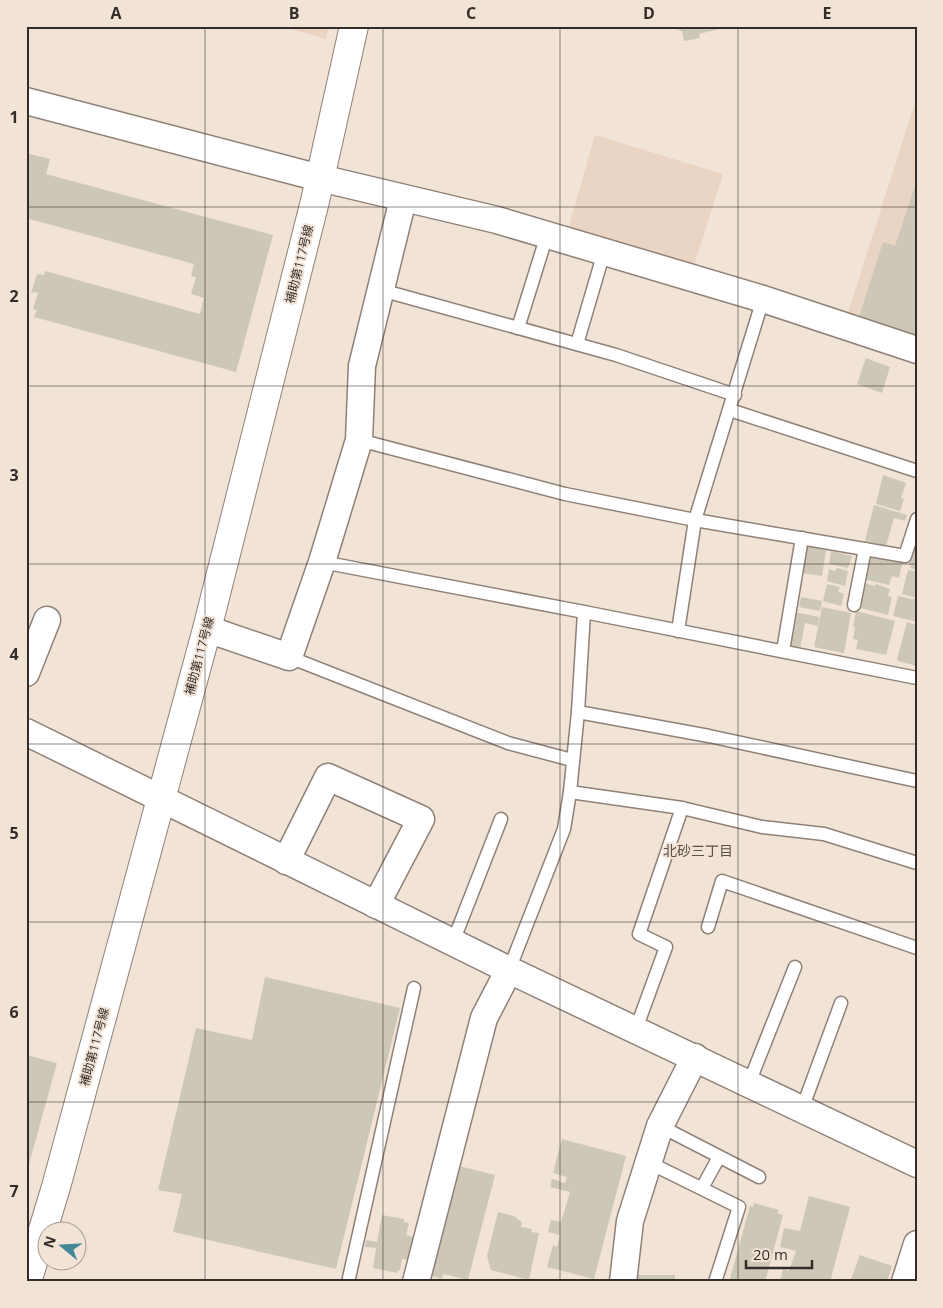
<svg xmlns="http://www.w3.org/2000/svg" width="943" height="1308" font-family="'Open Sans','Noto Sans JP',sans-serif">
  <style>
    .built { fill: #ead5c4 }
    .building { fill: #cdc7b7 }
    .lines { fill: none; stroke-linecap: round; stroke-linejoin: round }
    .service-casing { stroke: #8f8177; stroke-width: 15 }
    .minor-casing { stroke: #8f8177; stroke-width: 29 }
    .tertiary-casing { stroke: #8f8177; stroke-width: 30 }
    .service { stroke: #fff; stroke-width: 12 }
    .minor { stroke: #fff; stroke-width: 26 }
    .tertiary { stroke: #fff; stroke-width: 28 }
    .grid { fill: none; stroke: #332d29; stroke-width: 1; stroke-opacity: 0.55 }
    .labels { text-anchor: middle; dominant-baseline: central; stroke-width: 4; stroke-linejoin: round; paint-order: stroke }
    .street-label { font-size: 12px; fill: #332d29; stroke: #f2e3d7 }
    .neighbourhood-label { font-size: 14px; fill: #5d5047; stroke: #f2e3d7 }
    .neatline { fill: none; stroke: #332d29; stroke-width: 2 }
    .grid-label { font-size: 16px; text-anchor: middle; font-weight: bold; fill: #332d29 }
  </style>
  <rect width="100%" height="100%" fill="#f2e3d7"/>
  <g class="built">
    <polygon points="280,26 329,26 326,39"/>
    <polygon points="917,96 917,341 846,319"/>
    <polygon points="595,135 723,174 692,272 567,233"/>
  </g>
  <g class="building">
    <polygon points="731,26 699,34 700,38 684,41 682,31 668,27"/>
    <polygon points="26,153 50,159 46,174 273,235 236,372 34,317 37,310 33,309 38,292 31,293 37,274 44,275 45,271 200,314 204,298 191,294 196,277 191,276 194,264 26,218"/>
    <polygon points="917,179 917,335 859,317 883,242 895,246"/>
    <polygon points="866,358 890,367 882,393 857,384"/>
    <polygon points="883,475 906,483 901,498 904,499 900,511 876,504"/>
    <polygon points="874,505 907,515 905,521 894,518 886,546 865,541"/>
    <polygon points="914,541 917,542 917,570 910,568 911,565 909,565 910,561 908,559"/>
    <polygon points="805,543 823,548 823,550 826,550 822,576 801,573"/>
    <polygon points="831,551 852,556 848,568 829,564"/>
    <polygon points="869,551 903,560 899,578 892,576 889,585 863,579"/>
    <polygon points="837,568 848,571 845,586 827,581 829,569 835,571"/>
    <polygon points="908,570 917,571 916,598 902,594"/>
    <polygon points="864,583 875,586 876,584 890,589 888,596 892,597 888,615 860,608"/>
    <polygon points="827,584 840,587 838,592 844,594 841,606 823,601"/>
    <polygon points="898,596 917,600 917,622 893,616"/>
    <polygon points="801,597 822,601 820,611 799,607"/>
    <polygon points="822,607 851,613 844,653 814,647"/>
    <polygon points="856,611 895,621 886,655 856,649 858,640 853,639 855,627 853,627"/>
    <polygon points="794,612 819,617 818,626 805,623 800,649 786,646"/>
    <polygon points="907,622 917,625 917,666 898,661 897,659"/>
    <polygon points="265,977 400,1008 336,1269 173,1232 182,1194 158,1190 196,1028 252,1040"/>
    <polygon points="26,1055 57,1063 27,1171 26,1171"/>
    <polygon points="562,1139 626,1156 594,1279 547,1267 553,1245 557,1247 560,1235 548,1232 551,1220 561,1222 570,1192 550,1187 552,1179 565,1183 567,1177 553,1173"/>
    <polygon points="459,1166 495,1175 468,1280 443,1274 442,1279 425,1274"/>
    <polygon points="809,1196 850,1207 830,1282 780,1282 783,1269 789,1271 796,1251 780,1247 784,1228 800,1231"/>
    <polygon points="754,1203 779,1210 777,1213 783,1215 765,1282 729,1282 750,1206 753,1207"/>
    <polygon points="498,1212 514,1216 522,1222 521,1227 532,1229 531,1232 539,1233 529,1280 491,1270 487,1256"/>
    <polygon points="382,1215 404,1219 404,1222 409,1223 406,1235 414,1237 413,1240 416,1241 411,1260 402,1259 400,1270 398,1270 397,1273 373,1268 376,1248 365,1247 366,1240 377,1242"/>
    <polygon points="860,1255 892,1266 887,1282 850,1282"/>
    <rect x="636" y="1275" width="39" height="7"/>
  </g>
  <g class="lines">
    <defs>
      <g id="service">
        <polyline points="381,290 616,355 735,395"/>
        <polyline points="518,328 547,235"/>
        <polyline points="577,344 604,252"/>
        <polyline points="730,410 917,471"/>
        <polyline points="359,440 565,494 695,520 905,556 917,519"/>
        <polyline points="322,562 584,612 917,678"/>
        <polyline points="854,605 865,549"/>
        <polyline points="678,631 695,520 763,299"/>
        <polyline points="783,651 802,538"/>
        <polyline points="289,657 508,743 572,760"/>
        <polyline points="578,712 709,736 917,781"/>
        <polyline points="570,792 682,808 762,827 824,834 917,863"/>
        <polyline points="708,927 722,881 917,948"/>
        <polyline points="453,942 501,819"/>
        <polyline points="509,970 564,829 570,792 578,712 584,612"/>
        <polyline points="636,1029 666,947 639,934 682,808"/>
        <polyline points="749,1083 795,967"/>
        <polyline points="802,1109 841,1003"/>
        <polyline points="660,1126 759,1177"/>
        <polyline points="660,1168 739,1207 715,1282"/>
        <polyline points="702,1188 719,1157"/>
        <polyline points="349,1278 414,988"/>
      </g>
      <g id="minor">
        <polyline points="26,101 320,178 497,220 763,299 917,350"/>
        <polyline points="207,629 289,657 322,562 359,440 362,366 403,199"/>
        <polyline points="26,673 47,620"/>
        <polyline points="26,732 509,970 917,1164"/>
        <polyline points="286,861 328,777 421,819 376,905"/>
        <polyline points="416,1282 484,1018 509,970"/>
        <polyline points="623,1282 630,1221 660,1126 695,1057"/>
        <polyline points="905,1282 917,1244"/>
      </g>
      <polyline id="tertiary" points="27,1282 56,1187 207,629 315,201 354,26"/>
    </defs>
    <use href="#service" class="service-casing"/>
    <use href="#minor" class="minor-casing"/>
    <use href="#tertiary" class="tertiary-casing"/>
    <use href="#service" class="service"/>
    <use href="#minor" class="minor"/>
    <use href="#tertiary" class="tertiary"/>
  </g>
  <path class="grid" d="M205,26V1282M383,26V1282M560,26V1282M738,26V1282M26,207H917M26,386H917M26,564H917M26,744H917M26,922H917M26,1102H917"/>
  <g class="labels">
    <g class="street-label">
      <text transform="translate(299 264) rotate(-76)">補助第117号線</text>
      <text transform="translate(199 656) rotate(-75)">補助第117号線</text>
      <text transform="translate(94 1047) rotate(-75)">補助第117号線</text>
    </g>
    <g class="neighbourhood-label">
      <text x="698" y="850">北砂三丁目</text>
    </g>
  </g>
  <rect width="943" height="1308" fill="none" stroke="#f2e3d7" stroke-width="55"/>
  <g transform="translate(62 1246) rotate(288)"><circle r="24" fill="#f2e3d7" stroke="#a69a91"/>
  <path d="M0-4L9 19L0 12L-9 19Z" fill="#438796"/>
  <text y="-8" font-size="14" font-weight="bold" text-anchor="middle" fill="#332d29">N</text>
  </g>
  <path d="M746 1260v8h66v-8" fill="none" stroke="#332d29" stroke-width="2.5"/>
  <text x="753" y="1260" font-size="15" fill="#332d29" stroke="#f2e3d7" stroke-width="4" paint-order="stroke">20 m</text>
  <rect x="28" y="28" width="888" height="1252" class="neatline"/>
  <g class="grid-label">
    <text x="116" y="19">A</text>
    <text x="294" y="19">B</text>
    <text x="471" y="19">C</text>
    <text x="649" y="19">D</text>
    <text x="827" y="19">E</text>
    <text x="14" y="123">1</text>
    <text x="14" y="302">2</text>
    <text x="14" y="481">3</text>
    <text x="14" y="660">4</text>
    <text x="14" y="839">5</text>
    <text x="14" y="1018">6</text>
    <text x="14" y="1197">7</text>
  </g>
</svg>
